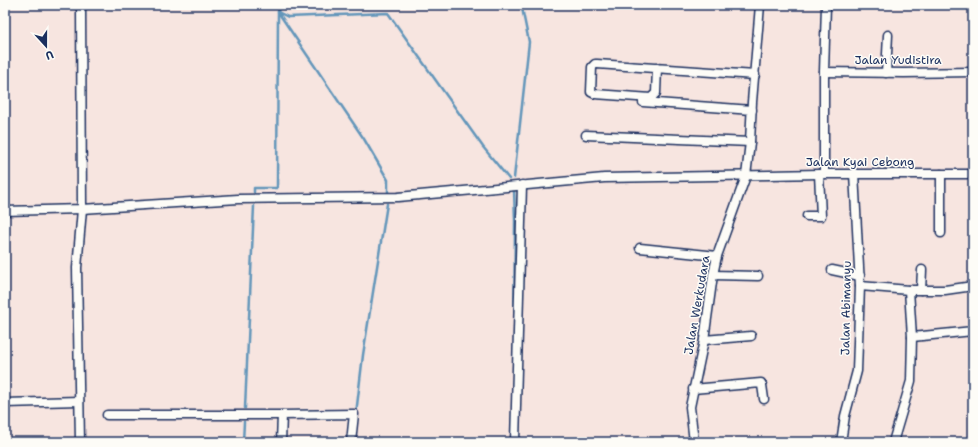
<svg xmlns="http://www.w3.org/2000/svg" width="978" height="447" font-family="'Shantell Sans',sans-serif">
  <style>
    .lines { fill: none; stroke-linecap: round; stroke-linejoin: round }
    .stream { stroke: #6496ba; stroke-width: 2.5 }
    .street-casing { stroke: #1b2f5e; stroke-width: 11 }
    .street { stroke: #fdfcf7; stroke-width: 8 }
    .labels { text-anchor: middle; dominant-baseline: central; stroke-width: 3; stroke-linejoin: round; paint-order: stroke }
    .street-label { font-size: 12px; fill: #1b2f5e; stroke: #fdfcf7 }
  </style>
  <rect width="100%" height="100%" fill="#f7e5e0"/>
  <filter id="ink" filterUnits="userSpaceOnUse"><feTurbulence type="fractalNoise" baseFrequency=".025" numOctaves="2"/><feDisplacementMap in="SourceGraphic" scale="8" xChannelSelector="R" yChannelSelector="G"/><feConvolveMatrix kernelMatrix="1 2 1 2 8 2 1 2 1" color-interpolation-filters="sRGB"/></filter>
  <g filter="url(#ink)">
    <g class="lines">
      <g class="stream">
        <polyline points="279,5 278,12 364,139 388,180 388,194"/>
        <polyline points="514,178 529,42 522,8 520,5"/>
        <polyline points="254,192 254,188 277,188 278,12 288,17 388,13 483,147 509,179"/>
        <polyline points="514,346 515,221 514,189"/>
        <polyline points="245,408 254,206"/>
        <polyline points="356,414 363,355 387,204"/>
        <polyline points="243,442 244,422"/>
      </g>
      <defs>
        <g id="street">
          <polyline points="657,68 656,93 651,98 595,94 591,92 592,67 595,64 597,64 755,75"/>
          <polyline points="824,72 904,73 973,72"/>
          <polyline points="886,73 888,35"/>
          <polyline points="643,102 752,110"/>
          <polyline points="586,135 750,142"/>
          <polyline points="824,174 824,72 826,5"/>
          <polyline points="5,211 82,209 238,199 398,197 604,178 819,174 973,174"/>
          <polyline points="807,216 821,216 819,174"/>
          <polyline points="941,233 941,174"/>
          <polyline points="640,248 717,256"/>
          <polyline points="832,270 860,276"/>
          <polyline points="713,275 758,276"/>
          <polyline points="860,286 909,290 945,290 973,286"/>
          <polyline points="921,290 922,270"/>
          <polyline points="912,337 973,331"/>
          <polyline points="704,340 751,336"/>
          <polyline points="693,389 761,383 762,385 764,399"/>
          <polyline points="5,403 79,401"/>
          <polyline points="107,415 282,415"/>
          <polyline points="80,442 77,268 82,209 81,5"/>
          <polyline points="281,442 282,415 354,414 351,442"/>
          <polyline points="515,442 522,185"/>
          <polyline points="694,442 690,407 704,340 713,275 717,256 746,176 750,142 752,102 760,5"/>
          <polyline points="841,442 845,416 857,371 860,286 854,173"/>
          <polyline points="893,442 911,381 912,337 909,290"/>
        </g>
      </defs>
      <use href="#street" class="street-casing"/>
      <use href="#street" class="street"/>
    </g>
  </g>
  <g class="labels">
    <g class="street-label">
      <text x="898" y="60">Jalan Yudistira</text>
      <text x="860" y="162">Jalan Kyai Cebong</text>
      <text transform="translate(697 305) rotate(-80)">Jalan Werkudara</text>
      <text transform="translate(846 308) rotate(-89)">Jalan Abimanyu</text>
    </g>
  </g>
  <rect width="978" height="447" fill="none" stroke="#fdfcf7" stroke-width="20"/>
  <rect x="10" y="10" width="958" height="427" fill="none" stroke="#1b2f5e" stroke-width="1.5" filter="url(#ink)"/>
  <g transform="translate(46 46) rotate(159)" stroke="#fdfcf7" stroke-width="3" paint-order="stroke">
  <path d="M0-3L7 15L0 10L-7 15Z" fill="#1b2f5e"/>
  <text y="-6" font-size="11" font-weight="bold" text-anchor="middle" fill="#1b2f5e">U</text>
  </g>
</svg>
